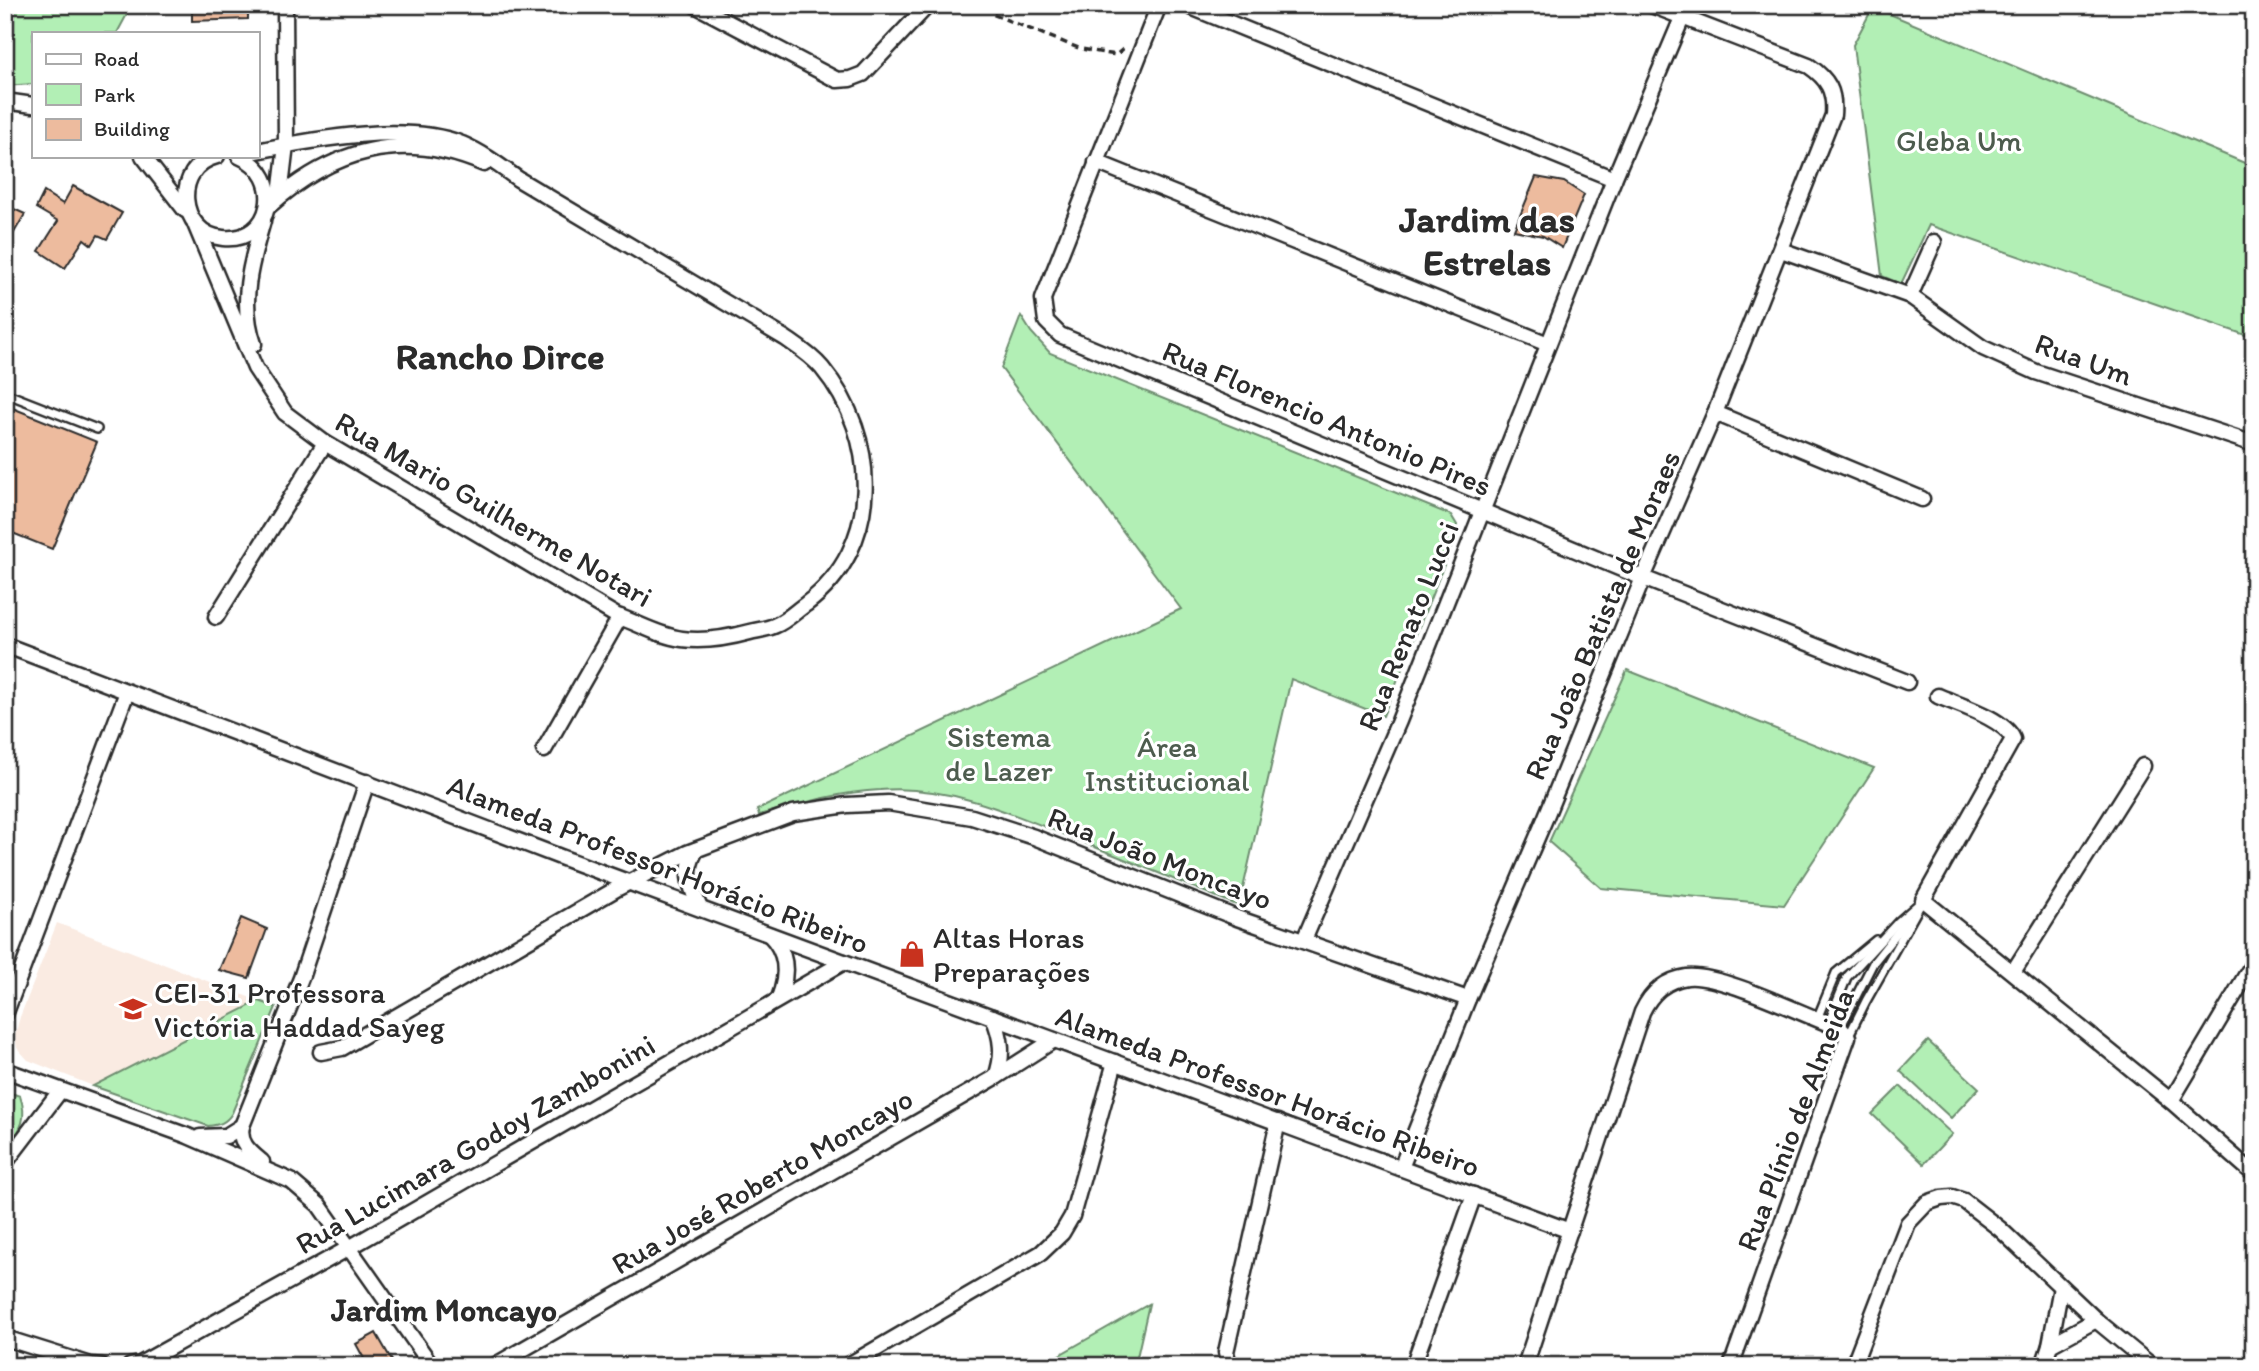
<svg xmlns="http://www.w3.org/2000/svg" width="2259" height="1371" font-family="Itim,sans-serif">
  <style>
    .built { fill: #faebe2 }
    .green { fill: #b2efb5; stroke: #6e8d70; stroke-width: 2 }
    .building { fill: #edbb9e; stroke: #2b2b2b; stroke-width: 2 }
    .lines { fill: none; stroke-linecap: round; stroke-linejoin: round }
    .service-casing { stroke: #2b2b2b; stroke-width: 12 }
    .minor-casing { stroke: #2b2b2b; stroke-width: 19 }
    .path { stroke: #2b2b2b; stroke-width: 3.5; stroke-dasharray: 7 5; stroke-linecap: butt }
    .service { stroke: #fff; stroke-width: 7 }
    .minor { stroke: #fff; stroke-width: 14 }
    .labels { text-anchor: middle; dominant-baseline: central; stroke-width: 6; stroke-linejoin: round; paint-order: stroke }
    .park-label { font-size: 30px; fill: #4d5c4e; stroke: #fff }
    .street-label { font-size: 30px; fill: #2b2b2b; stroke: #fff }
    .poi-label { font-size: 30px; fill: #2b2b2b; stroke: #fff; text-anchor: start }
    .neighbourhood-label { font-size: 32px; font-weight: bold; fill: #2b2b2b; stroke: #fff }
    .district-label { font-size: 37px; font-weight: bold; fill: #2b2b2b; stroke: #fff }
  </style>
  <rect width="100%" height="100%" fill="#fff"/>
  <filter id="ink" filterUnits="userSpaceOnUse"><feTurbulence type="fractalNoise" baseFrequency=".0143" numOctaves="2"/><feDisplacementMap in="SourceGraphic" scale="14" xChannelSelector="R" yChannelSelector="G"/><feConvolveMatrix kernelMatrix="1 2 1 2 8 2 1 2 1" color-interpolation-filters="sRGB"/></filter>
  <g filter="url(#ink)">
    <polygon class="built" points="57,923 259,1001 93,1086 28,1060 17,1048 15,1035 20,1017"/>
    <g class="green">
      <polygon points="5,5 132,5 117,33 33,33 33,84 5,86"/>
      <polygon points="1873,7 2254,167 2254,338 1929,225 1901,284 1882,276 1853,45"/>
      <path d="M1021,316L1031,332L1050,353L1451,515L1457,525L1454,540L1383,716L1291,679L1239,906C1188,885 1137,864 1085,843C1020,817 952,784 880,790C839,792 799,804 759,815L757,810L1181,609L1001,368Z"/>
      <polygon points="1627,670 1874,768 1784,905 1601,888 1549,842"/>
      <path d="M259,1001L276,1007L232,1113C226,1123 219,1125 208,1126L93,1086Z"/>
      <polygon points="1928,1041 1979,1088 1951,1118 1900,1071"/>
      <polygon points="1900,1086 1952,1134 1924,1164 1872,1114"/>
      <path d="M5,1091L20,1096C29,1121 19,1131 5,1152Z"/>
      <polygon points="1149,1304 1135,1366 1040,1366"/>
    </g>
    <g class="building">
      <polygon points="192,5 248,5 248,19 192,21"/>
      <polygon points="1536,177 1564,182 1584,195 1562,248 1543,236 1514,230"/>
      <polygon points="73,186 122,213 107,239 98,235 92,245 84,239 65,268 39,251 58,221 36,208 44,192 63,204"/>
      <polygon points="5,205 25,214 5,248"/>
      <polygon points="5,405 97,442 52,549 5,530"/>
      <polygon points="241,918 267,929 249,978 219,970"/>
      <polygon points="376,1333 395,1366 368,1366 356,1344"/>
    </g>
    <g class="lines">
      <defs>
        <g id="service">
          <polyline points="5,393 97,429"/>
          <polyline points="1817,1019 1836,973 1876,940"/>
          <polyline points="1828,1024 1847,977 1898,922 1923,900"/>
          <polyline points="1840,1028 1873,963 1908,919"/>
          <polyline points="1848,1037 1866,1001 1919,907"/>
        </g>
        <g id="minor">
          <polyline points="695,5 837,80 850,79 863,74 928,5"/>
          <polyline points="1159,5 1043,299 1046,321 1060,335 1643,578 1907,682"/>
          <polyline points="1186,5 1614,179"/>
          <polyline points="5,101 33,105"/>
          <polyline points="143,156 185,210"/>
          <path d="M217,156C172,167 178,234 223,238C273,243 286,175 239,156"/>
          <polyline points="1096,162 1548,344"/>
          <polyline points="280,195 286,145 285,5"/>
          <path d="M268,207C332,149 403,129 484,164"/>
          <path d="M195,224L255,368L285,413L325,443L617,616C638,623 659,636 682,639C704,642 728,638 750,632C758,630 768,629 776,625C786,621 796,611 806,604C883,547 880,438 822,368C811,355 798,347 785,338L518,179C500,166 483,153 462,144C406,122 315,139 257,151"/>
          <polyline points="1781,250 1910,296 1983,348 2036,372 2254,444"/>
          <polyline points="1910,296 1934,242"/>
          <path d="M254,344C239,302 251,262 263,221"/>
          <polyline points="1715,413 1922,499"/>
          <polyline points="216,617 325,443"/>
          <polyline points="5,645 563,858 1570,1231"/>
          <path d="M1938,696C1959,705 2005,719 2013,739L1923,900L2171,1101L2254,1174"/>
          <polyline points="544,750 620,617"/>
          <path d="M696,850C683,874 690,885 700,908"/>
          <path d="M770,935C788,953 788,975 779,998"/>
          <polyline points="1304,940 1399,721 1614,179 1682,18"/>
          <polyline points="2013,972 2143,766"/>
          <polyline points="5,1015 127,692"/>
          <path d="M993,1017C1002,1038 1004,1055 996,1077"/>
          <polyline points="321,1052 342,1048 618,888 687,853 793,813 847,805 888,803 972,817 1034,837 1237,918 1468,999"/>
          <polyline points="5,1070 188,1136 291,1181 319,1205 432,1366"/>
          <polyline points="2171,1101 2254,962"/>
          <polyline points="200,1137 226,1136 242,1126"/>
          <path d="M262,1162C250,1152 238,1143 242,1126L301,978L367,782"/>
          <polyline points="5,1163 60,1091"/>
          <path d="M1401,1168L1468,999L1545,819L1643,578L1715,413L1833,115C1835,91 1828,79 1809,66L1651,5"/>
          <polyline points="5,1338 91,1365 102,1366"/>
          <polyline points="2050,1345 2096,1320"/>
          <polyline points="130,1366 140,1364 349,1248 844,962"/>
          <polyline points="494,1366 996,1077 1054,1040"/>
          <polyline points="847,1366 1041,1253 1062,1233 1072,1216 1115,1062"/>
          <polyline points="1229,1366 1226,1352 1278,1122"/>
          <polyline points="1413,1366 1474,1195"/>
          <path d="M1525,1366L1642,1012C1651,993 1665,980 1687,977C1720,973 1805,1016 1840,1028L1848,1037L1731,1366"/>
          <polyline points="1853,1366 1908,1223 1927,1203 1941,1198 1952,1197 1964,1201 2000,1229 2096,1320 2152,1366"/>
          <polyline points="2043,1366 2050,1345 2061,1287"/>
          <polyline points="2249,1366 2254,1359"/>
        </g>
      </defs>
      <use href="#service" class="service-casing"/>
      <use href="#minor" class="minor-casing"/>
      <polyline class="path" points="987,5 992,14 1081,49 1116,55 1123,49"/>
      <use href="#service" class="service"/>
      <use href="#minor" class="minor"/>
    </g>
  </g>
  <defs>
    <symbol id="shop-bare" viewBox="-9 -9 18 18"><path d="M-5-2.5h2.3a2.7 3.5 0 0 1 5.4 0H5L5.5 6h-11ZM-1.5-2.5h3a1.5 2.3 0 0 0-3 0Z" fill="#c8321e" stroke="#fff" stroke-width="2.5" paint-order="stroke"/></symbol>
    <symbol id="school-bare" viewBox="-9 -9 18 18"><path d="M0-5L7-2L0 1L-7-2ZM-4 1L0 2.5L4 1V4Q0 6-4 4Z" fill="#c8321e" stroke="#fff" stroke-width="2.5" paint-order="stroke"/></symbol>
  </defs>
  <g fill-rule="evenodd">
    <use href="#shop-bare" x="893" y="935" width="38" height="38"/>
    <use href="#school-bare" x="114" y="990" width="38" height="38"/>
  </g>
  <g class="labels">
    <g class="park-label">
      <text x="1959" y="140">Gleba Um</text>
      <text x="999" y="736">Sistema<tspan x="999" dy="34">de Lazer</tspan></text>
      <text x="1167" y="746">Área<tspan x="1167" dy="34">Institucional</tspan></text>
    </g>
    <g class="street-label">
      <text transform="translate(2084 359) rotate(20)">Rua Um</text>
      <text transform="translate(1327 418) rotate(23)">Rua Florencio Antonio Pires</text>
      <text transform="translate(494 509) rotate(30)">Rua Mario Guilherme Notari</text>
      <text transform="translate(1602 615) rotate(-67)">Rua João Batista de Moraes</text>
      <text transform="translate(1408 626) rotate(-68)">Rua Renato Lucci</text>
      <text transform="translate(1160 858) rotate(21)">Rua João Moncayo</text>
      <text transform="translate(658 864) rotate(21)">Alameda Professor Horácio Ribeiro</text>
      <text transform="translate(1268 1091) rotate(20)">Alameda Professor Horácio Ribeiro</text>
      <text transform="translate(1795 1120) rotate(-69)">Rua Plínio de Almeida</text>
      <text transform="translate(475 1144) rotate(-30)">Rua Lucimara Godoy Zambonini</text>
      <text transform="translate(762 1181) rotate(-30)">Rua José Roberto Moncayo</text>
    </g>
    <g class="poi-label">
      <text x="933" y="937">Altas Horas<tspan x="933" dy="34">Preparações</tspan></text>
      <text x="154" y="992">CEI-31 Professora<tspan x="154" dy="34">Victória Haddad Sayeg</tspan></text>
    </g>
    <g class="neighbourhood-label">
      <text x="444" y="1310">Jardim Moncayo</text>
    </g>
    <g class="district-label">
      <text x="1487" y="219">Jardim das<tspan x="1487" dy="43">Estrelas</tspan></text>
      <text x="500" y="356">Rancho Dirce</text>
    </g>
  </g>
  <rect width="2259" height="1371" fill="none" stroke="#fff" stroke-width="28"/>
  <rect x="14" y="14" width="2231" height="1343" fill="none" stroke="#2b2b2b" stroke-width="2.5" filter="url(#ink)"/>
  <rect x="32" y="32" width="228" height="126" fill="#ffffff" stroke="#aaaaaa" stroke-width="2"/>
  <rect x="46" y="54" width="35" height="10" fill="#ffffff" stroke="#aaaaaa" stroke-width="2"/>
  <text x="94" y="66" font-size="21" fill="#2b2b2b">Road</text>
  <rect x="46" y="84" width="35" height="21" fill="#b2efb5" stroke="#aaaaaa" stroke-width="2"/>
  <text x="94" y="102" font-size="21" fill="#2b2b2b">Park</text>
  <rect x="46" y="119" width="35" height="21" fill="#edbb9e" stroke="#aaaaaa" stroke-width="2"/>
  <text x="94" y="136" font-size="21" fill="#2b2b2b">Building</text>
</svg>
